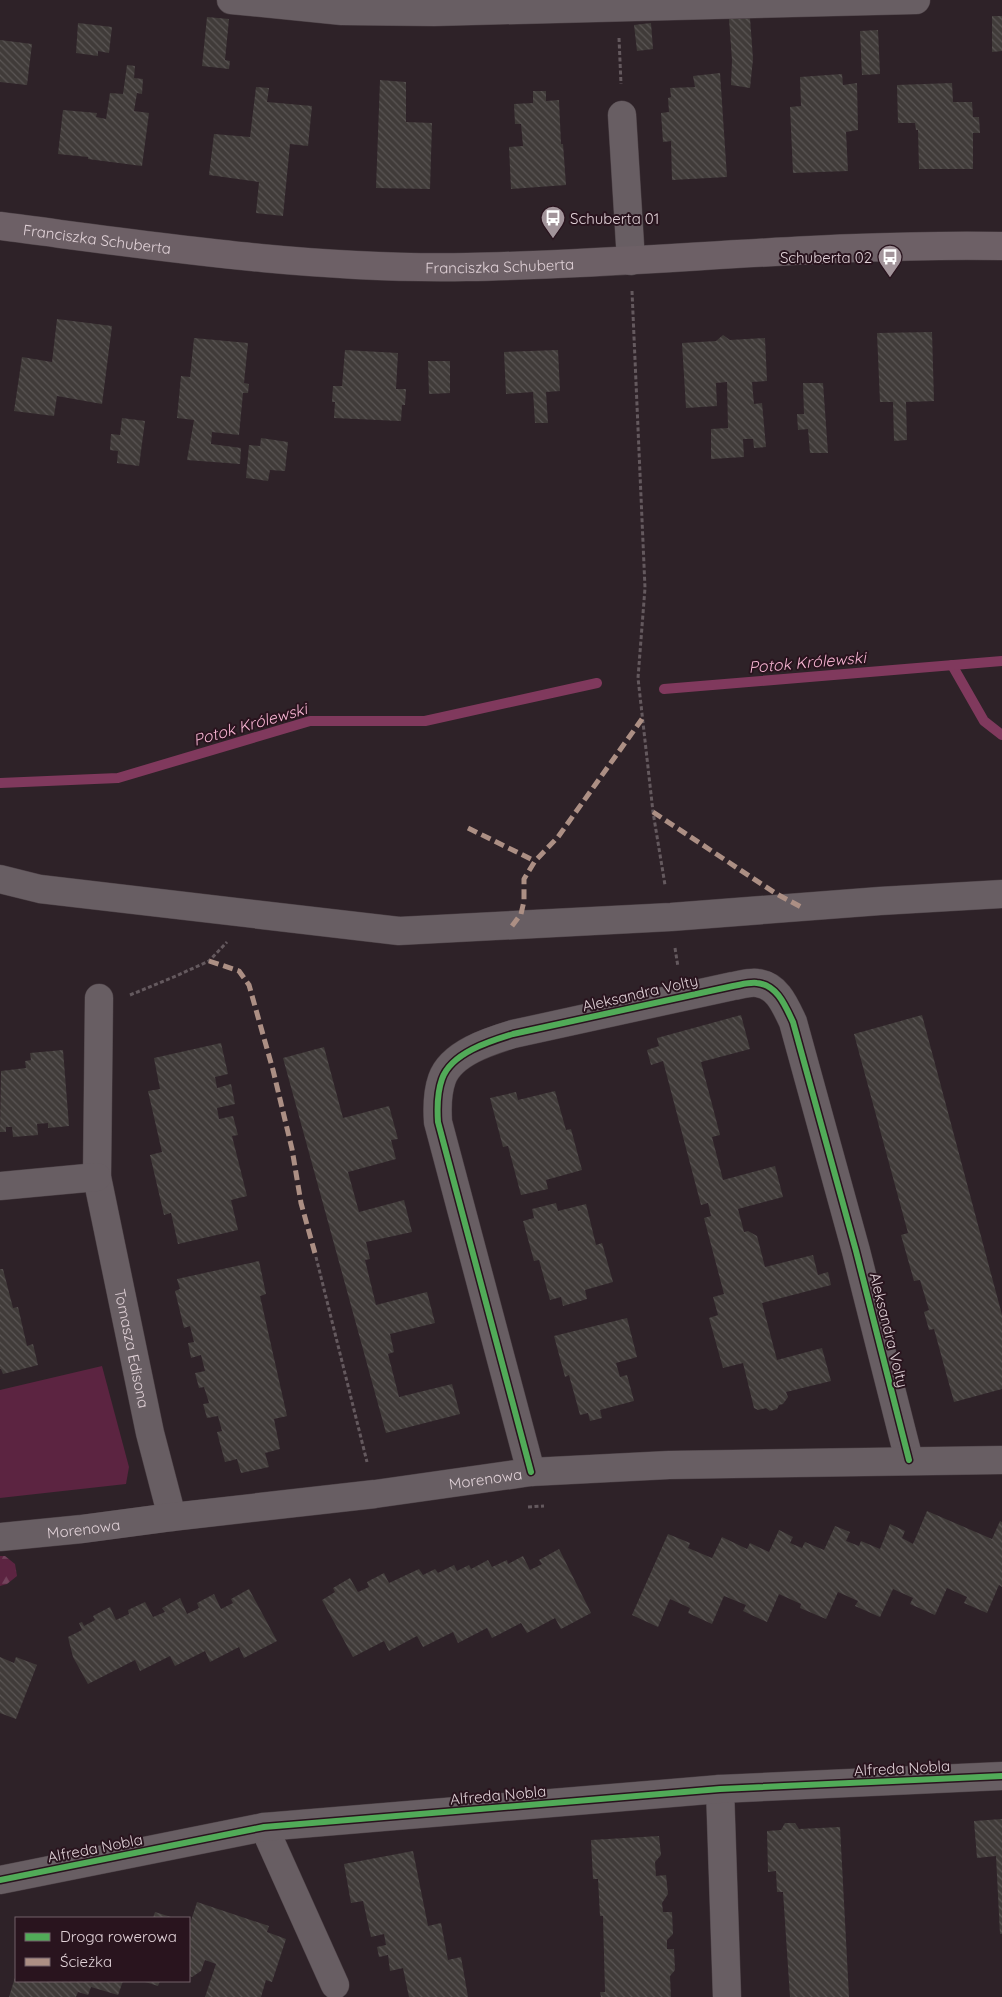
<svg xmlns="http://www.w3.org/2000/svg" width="1002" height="1997" font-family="Quicksand,sans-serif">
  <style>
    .green { fill: #5c2441 }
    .forest { fill: url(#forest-firs) }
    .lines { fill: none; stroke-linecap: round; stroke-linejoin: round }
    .stream { stroke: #80395d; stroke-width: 10 }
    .building { fill: url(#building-back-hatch) }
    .minor-casing { stroke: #4a3f44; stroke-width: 29 }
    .major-casing { stroke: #4a3f44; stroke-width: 29 }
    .path { stroke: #64595e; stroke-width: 3; stroke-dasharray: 4 2.5; stroke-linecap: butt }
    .minor { stroke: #685e63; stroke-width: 28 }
    .major { stroke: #6d6066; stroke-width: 28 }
    .quiet { stroke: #ac8f84; stroke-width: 5; stroke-dasharray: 10 5; stroke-linecap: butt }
    .cycleway-casing { stroke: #29141e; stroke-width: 9 }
    .cycleway { stroke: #51ab58; stroke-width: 6 }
    .labels { text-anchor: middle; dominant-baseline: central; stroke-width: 4; stroke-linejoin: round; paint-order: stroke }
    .poi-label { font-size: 15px; fill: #e0d1d7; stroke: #29141e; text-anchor: start }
    .street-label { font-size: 15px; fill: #e0d1d7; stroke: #29141e }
    .water-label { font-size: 16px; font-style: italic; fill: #f8b5d3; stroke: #29141e }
  </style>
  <defs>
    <pattern id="forest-firs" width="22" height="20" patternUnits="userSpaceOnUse" patternTransform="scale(1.25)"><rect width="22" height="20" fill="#5c2441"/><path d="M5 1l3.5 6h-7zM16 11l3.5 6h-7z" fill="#73435c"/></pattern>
    <pattern id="building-back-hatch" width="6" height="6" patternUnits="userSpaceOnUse" patternTransform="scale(1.25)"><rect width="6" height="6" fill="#403b39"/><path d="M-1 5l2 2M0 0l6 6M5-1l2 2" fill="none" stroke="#5b5655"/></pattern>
  </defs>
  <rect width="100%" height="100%" fill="#2e2228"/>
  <polygon class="green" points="102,1366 129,1467 126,1484 0,1498 0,1390"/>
  <polygon class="forest" points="0,1556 5,1556 15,1564 17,1576 7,1584 0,1586"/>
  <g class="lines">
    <g class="stream">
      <polyline points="952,665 984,721 1002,735"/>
      <polyline points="664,689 1002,661"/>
      <polyline points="0,783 118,778 310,721 425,721 597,683"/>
    </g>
  </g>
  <g class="building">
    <polygon points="992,16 1002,16 1002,51 992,52"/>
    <polygon points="207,17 229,19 225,60 230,61 229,69 202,66"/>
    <polygon points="750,18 753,59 750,88 731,85 732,60 729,19"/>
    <polygon points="78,23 112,27 109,53 98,51 98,56 76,53"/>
    <polygon points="651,23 653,49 637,51 634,25"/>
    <polygon points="878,30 880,74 862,75 860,31"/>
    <polygon points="0,40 32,44 27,85 0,82"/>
    <polygon points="127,65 135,66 134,78 143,79 142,94 137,93 134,111 149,113 142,166 88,159 88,157 58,154 63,110 97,113 96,117 106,119 110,93 123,94"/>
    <polygon points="720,73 727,177 672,180 671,141 663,142 661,113 669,112 668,98 671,97 670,88 695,87 693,76"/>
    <polygon points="842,74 843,85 857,83 858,130 846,132 848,171 793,173 790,107 801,106 800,77"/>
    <polygon points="380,80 406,82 406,122 432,123 430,189 376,188"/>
    <polygon points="952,83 953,102 972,102 973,117 979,117 980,133 973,133 973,169 919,169 918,130 916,130 915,123 898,123 897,85"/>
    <polygon points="256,87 269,88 267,102 312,106 308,146 290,144 283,216 256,213 259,182 209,175 214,134 250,137"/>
    <polygon points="533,91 546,91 546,101 559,100 561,144 563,144 566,185 511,189 509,147 523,146 521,124 515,124 514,104 533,103"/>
    <polygon points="57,319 112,326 102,404 57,396 54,416 14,411 22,357 52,362"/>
    <polygon points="932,332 934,401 906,402 907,440 894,441 893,402 880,402 877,333"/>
    <polygon points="723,335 730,340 765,338 767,381 752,382 754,404 762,403 766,447 754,448 753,439 743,439 744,457 711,459 711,429 728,428 727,382 716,383 717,406 686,408 682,343 716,341"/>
    <polygon points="194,338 248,343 244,383 249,384 248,393 243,393 239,435 212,432 211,444 241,448 240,464 187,460 194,420 177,418 181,376 190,377"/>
    <polygon points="345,350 398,353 396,389 406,389 405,405 402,405 401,421 334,418 335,402 332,402 333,386 342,386"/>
    <polygon points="558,350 560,391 546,392 548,423 535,423 533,392 506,394 504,352"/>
    <polygon points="428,361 450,361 450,393 429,394"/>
    <polygon points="803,383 823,383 828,453 810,453 808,429 798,430 797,414 804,414"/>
    <polygon points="122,418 145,421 139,466 117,463 118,451 110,450 111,434 120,435"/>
    <polygon points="261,438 288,442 285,471 270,470 268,481 246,478 249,445 260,446"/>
    <polygon points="741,1015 750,1049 701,1062 720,1135 712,1137 723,1180 775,1166 783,1197 738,1209 744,1232 748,1231 757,1236 765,1267 813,1255 818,1275 828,1272 831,1285 762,1303 777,1360 822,1348 831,1381 786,1392 788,1397 783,1404 779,1405 777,1409 770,1411 766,1408 758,1410 754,1408 743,1363 723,1368 709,1318 718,1315 713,1297 724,1294 704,1218 711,1216 708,1203 701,1205 663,1061 651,1065 647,1050 659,1046 657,1038"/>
    <polygon points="922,1015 1002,1315 1002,1389 954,1402 934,1329 929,1330 924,1312 929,1310 920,1280 914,1281 901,1235 908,1233 854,1034"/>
    <polygon points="221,1043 228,1074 215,1077 217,1088 231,1084 235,1104 217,1108 219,1119 233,1116 238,1135 232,1136 247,1196 231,1200 238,1230 178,1244 171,1213 164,1215 150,1155 162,1152 148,1091 160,1089 154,1058"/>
    <polygon points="324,1047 343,1118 389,1106 398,1139 391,1140 396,1159 348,1172 359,1212 404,1200 412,1232 366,1242 370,1259 365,1260 376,1305 427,1292 435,1323 390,1334 394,1352 388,1354 399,1397 452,1384 460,1414 386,1433 283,1058"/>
    <polygon points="63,1050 69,1126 48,1128 48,1123 37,1124 38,1135 13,1137 12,1127 6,1127 6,1132 0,1132 1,1071 26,1068 25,1061 31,1060 30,1053"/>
    <polygon points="555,1091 566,1130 571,1129 582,1170 546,1180 548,1189 521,1195 508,1146 503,1147 490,1098 516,1092 518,1100"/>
    <polygon points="556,1203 558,1211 586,1204 596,1245 602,1243 613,1282 585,1290 587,1299 563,1306 561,1297 550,1300 539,1260 534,1261 523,1221 534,1218 532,1209"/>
    <polygon points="259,1261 266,1294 260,1296 287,1416 274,1419 280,1449 265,1453 269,1467 241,1473 237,1459 225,1462 217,1432 222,1431 218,1416 207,1418 203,1404 209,1403 204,1387 199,1388 195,1373 205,1371 201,1355 191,1358 188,1343 194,1342 190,1326 184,1328 175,1291 180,1289 177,1279"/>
    <polygon points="0,1269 3,1269 13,1308 18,1307 27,1346 33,1344 38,1365 3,1374 1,1369 0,1369"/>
    <polygon points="627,1318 637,1357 616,1363 620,1377 627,1375 634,1401 600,1410 602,1418 590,1421 588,1413 580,1415 569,1375 565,1377 554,1336"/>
    <polygon points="927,1511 992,1539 1000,1521 1002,1522 1002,1587 999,1585 987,1613 964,1603 967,1597 947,1588 935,1615 910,1604 913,1598 893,1589 880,1617 855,1606 858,1601 838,1592 826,1619 800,1608 801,1604 779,1594 767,1622 743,1611 746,1605 724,1596 712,1624 688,1613 690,1608 670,1599 658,1627 632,1615 668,1534 690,1543 688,1548 712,1558 722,1537 747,1549 750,1543 769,1552 779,1530 793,1537 790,1543 802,1548 805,1542 824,1550 835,1526 850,1532 846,1541 859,1546 861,1541 880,1549 890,1524 905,1531 902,1538 913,1544"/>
    <polygon points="559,1549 591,1613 561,1629 555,1618 527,1633 521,1623 492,1638 487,1628 458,1643 453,1632 423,1647 417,1636 389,1651 384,1641 353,1657 322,1600 335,1592 333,1588 350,1578 358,1592 369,1587 367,1582 384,1573 389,1583 419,1569 423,1575 435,1569 438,1573 454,1565 457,1571 469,1565 471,1569 488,1560 492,1567 507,1560 508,1564 523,1556 530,1570 542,1564 539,1560"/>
    <polygon points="249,1589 277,1641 244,1658 239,1647 210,1662 205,1651 175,1666 170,1656 140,1671 135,1660 88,1684 73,1657 68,1637 82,1630 79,1623 82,1622 84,1626 95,1620 93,1616 110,1607 116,1620 129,1614 128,1610 145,1602 153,1617 165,1612 162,1608 180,1598 187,1614 199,1608 197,1603 214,1594 221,1609 233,1603 231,1599"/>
    <polygon points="0,1657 14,1663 16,1657 37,1665 16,1719 0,1713"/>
    <polygon points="1002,1819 1002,1934 1000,1934 996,1856 977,1858 974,1821"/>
    <polygon points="785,1823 795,1823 799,1829 840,1827 849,1997 790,1997 783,1892 777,1892 776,1871 768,1872 767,1831 781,1830"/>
    <polygon points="659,1836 661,1855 655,1862 656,1876 666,1875 668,1894 662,1903 663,1912 672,1912 673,1934 667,1940 667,1949 674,1949 675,1970 670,1976 671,1997 601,1997 600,1992 605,1992 603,1916 600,1916 598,1879 593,1879 591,1840"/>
    <polygon points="413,1851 428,1926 441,1923 448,1960 461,1957 468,1997 409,1997 403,1968 390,1971 388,1955 379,1957 377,1947 386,1945 384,1934 371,1937 363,1901 351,1903 344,1864"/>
    <polygon points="197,1902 269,1926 267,1932 286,1939 272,1982 266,1980 261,1997 205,1997 216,1964 205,1960 201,1971 192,1977 189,1976 189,1927"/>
    <polygon points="155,1912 174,1918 153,1918"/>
    <polygon points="16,1974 16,1981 123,1981 118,1995 91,1987 88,1995 78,1992 76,1997 9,1997"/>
    <polygon points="142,1981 160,1981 158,1986"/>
  </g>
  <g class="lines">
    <defs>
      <g id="minor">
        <polyline points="231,0 342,11 434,12 916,0"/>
        <polyline points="622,115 631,261"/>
        <polyline points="0,879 40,889 399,931 671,917 880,901 1002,894"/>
        <path id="s1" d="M99,998L97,1177L150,1433L172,1517"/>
        <polyline points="0,1186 97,1177"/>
        <path d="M531,1472L438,1122C437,1107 437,1093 442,1079C451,1053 490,1041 513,1034L733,986C740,985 749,982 757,983C777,985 785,1005 793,1022L856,1251L909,1460"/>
        <path id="s2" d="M0,1537L82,1529L172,1517L375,1494L531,1472L669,1465L1002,1460"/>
        <polyline points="720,1789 727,1997"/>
        <polyline points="264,1827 335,1985"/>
        <polyline points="0,1880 264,1827 720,1789 1002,1776"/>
      </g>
      <g id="major">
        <path id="s3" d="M0,226C155,246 310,270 467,267C646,264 823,243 1002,246"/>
      </g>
    </defs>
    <use href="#minor" class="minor-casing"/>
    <use href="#major" class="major-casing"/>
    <g class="path">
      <polyline points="619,38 621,84"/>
      <polyline points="632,291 645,588 638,678 653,812 665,885"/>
      <polyline points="675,948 678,967"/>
      <polyline points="130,995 176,976 209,961 227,942"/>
      <polyline points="316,1257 367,1462"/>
      <polyline points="528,1507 544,1506"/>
    </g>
    <use href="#minor" class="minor"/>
    <use href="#major" class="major"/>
    <g class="quiet">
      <polyline points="653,812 775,893 801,907"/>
      <polyline points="468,828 535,861"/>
      <polyline points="512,926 521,914 524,901 524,879 535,861 558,837 642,719"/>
      <polyline points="209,961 239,971 249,985 273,1070 292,1149 301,1203 316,1257"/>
    </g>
    <defs>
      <g id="cycleway">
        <path d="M531,1472L438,1122C437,1107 437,1093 442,1079C451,1053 490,1041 513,1034L733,986C740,985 749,982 757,983C777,985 785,1005 793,1022L856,1251L909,1460"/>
        <polyline points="0,1880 264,1827 720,1789 1002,1776"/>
      </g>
    </defs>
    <use href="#cycleway" class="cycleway-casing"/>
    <use href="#cycleway" class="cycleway"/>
  </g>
  <defs>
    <symbol id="bus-pin" viewBox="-11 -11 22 30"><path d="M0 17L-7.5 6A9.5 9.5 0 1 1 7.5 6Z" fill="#a2949a" stroke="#29141e"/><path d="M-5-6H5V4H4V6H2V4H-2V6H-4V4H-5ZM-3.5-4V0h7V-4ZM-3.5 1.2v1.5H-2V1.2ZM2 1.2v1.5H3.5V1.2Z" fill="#fff"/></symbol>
  </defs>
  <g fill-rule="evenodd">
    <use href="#bus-pin" x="539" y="204" width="28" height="38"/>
    <use href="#bus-pin" x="876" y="243" width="28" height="38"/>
  </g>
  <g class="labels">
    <g class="poi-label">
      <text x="570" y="218">Schuberta 01</text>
      <text x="872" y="257" text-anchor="end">Schuberta 02</text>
    </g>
    <g class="street-label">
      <text stroke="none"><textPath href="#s3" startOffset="98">Franciszka Schuberta</textPath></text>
      <text stroke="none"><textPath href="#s3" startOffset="502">Franciszka Schuberta</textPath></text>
      <text transform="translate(640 993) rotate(-13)">Aleksandra Volty</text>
      <text transform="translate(889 1330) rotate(76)">Aleksandra Volty</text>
      <text stroke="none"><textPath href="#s1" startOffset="354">Tomasza Edisona</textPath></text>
      <text stroke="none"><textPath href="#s2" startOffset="489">Morenowa</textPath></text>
      <text stroke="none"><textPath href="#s2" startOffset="84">Morenowa</textPath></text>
      <text transform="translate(902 1768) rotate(-3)">Alfreda Nobla</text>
      <text transform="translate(498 1795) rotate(-5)">Alfreda Nobla</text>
      <text transform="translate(95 1848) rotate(-11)">Alfreda Nobla</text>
    </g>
    <g class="water-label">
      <text transform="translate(807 662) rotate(-5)">Potok Królewski</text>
      <text transform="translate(250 724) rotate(-16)">Potok Królewski</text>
    </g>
  </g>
  <rect x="15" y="1917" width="175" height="65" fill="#29141e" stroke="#726068"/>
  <rect x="25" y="1933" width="25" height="8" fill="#51ab58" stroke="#726068"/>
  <text x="60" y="1942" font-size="15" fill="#e0d1d7">Droga rowerowa</text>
  <rect x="25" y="1958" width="25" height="8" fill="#ac8f84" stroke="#726068"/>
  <text x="60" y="1967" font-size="15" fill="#e0d1d7">Ścieżka</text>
</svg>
